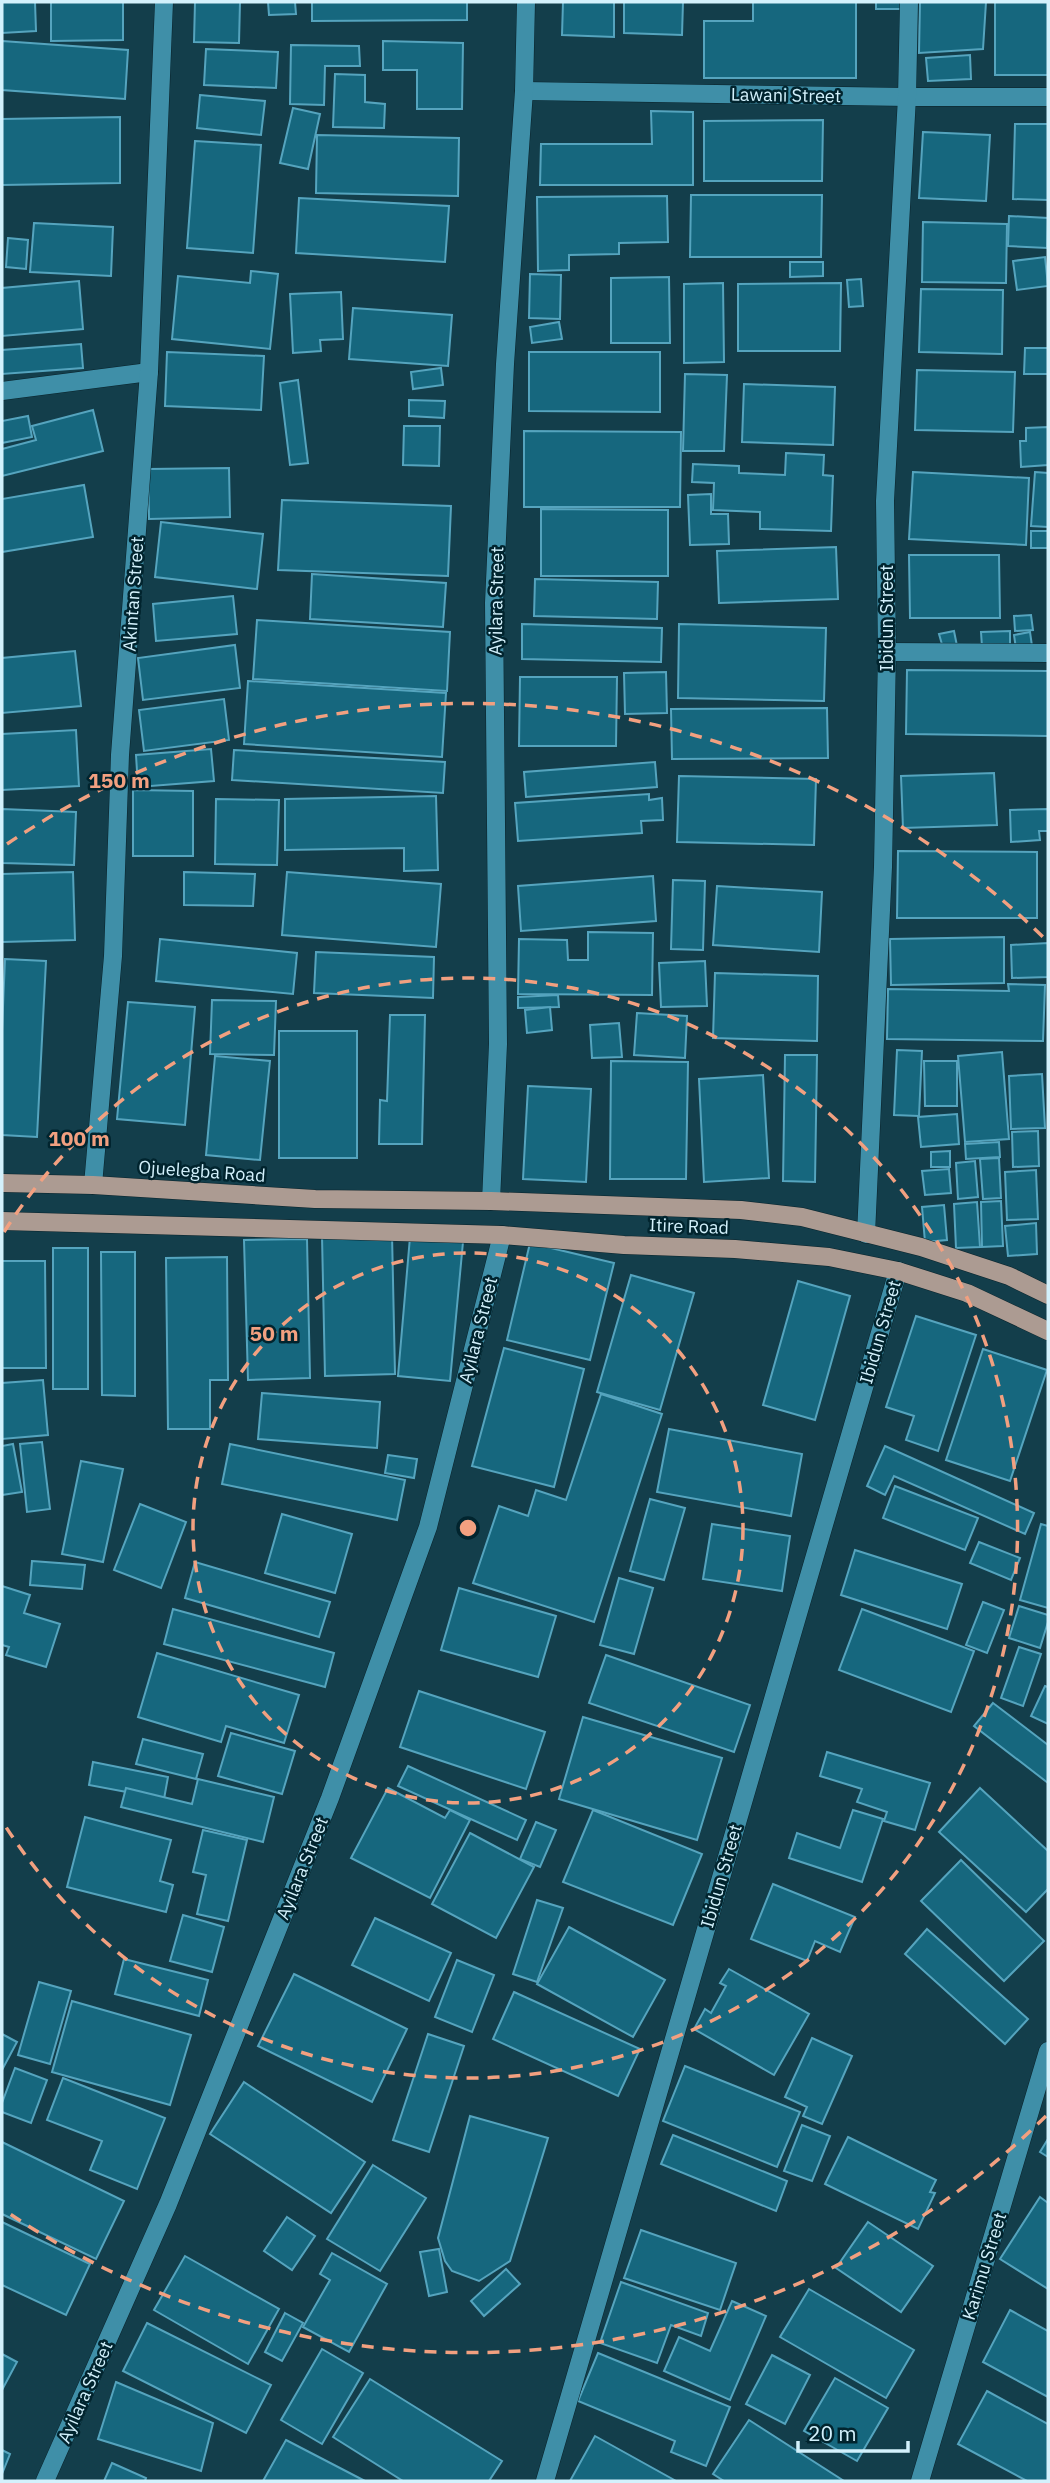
<svg xmlns="http://www.w3.org/2000/svg" width="1050" height="2483" font-family="'IBM Plex Sans',sans-serif">
  <style>
    .building { fill: #16677e; stroke: #55a4be; stroke-width: 2 }
    .lines { fill: none; stroke-linecap: round; stroke-linejoin: round }
    .minor-casing { stroke: #0a232b; stroke-width: 19 }
    .major-casing { stroke: #0a232b; stroke-width: 19 }
    .minor { stroke: #3f8fa8; stroke-width: 18 }
    .major { stroke: #ac9b92; stroke-width: 18 }
    .ring { fill: none; stroke: #f2a080; stroke-width: 3.5; stroke-dasharray: 12 9 }
    .labels { text-anchor: middle; dominant-baseline: central; stroke-width: 5; stroke-linejoin: round; paint-order: stroke }
    .street-label { font-size: 18px; fill: #d3f1fc; stroke: #01242e }
    .centre { fill: #f2a080; stroke: #01242e; stroke-width: 3.5 }
    .ring-label { font-size: 21px; text-anchor: middle; font-weight: bold; fill: #f2a080; stroke: #01242e; stroke-width: 5; stroke-linejoin: round; paint-order: stroke }
  </style>
  <rect width="100%" height="100%" fill="#133e4b"/>
  <g class="building">
    <polygon points="2,2 35,2 36,31 2,33"/>
    <polygon points="51,2 123,2 123,40 51,41"/>
    <polygon points="195,2 240,2 239,43 194,42"/>
    <polygon points="268,2 295,2 296,14 269,15"/>
    <polygon points="312,2 467,2 467,20 312,21"/>
    <polygon points="563,2 614,2 614,37 562,35"/>
    <polygon points="624,2 683,2 682,35 624,33"/>
    <polygon points="753,2 856,2 856,78 704,78 704,21 753,21"/>
    <rect x="876" y="2" width="25" height="7"/>
    <polygon points="920,2 986,2 983,49 919,53"/>
    <rect x="995" y="2" width="53" height="73"/>
    <polygon points="2,41 128,50 125,99 2,90"/>
    <polygon points="383,41 463,43 462,109 417,109 417,70 383,70"/>
    <polygon points="291,45 359,46 360,66 325,66 324,105 290,104"/>
    <polygon points="206,49 278,52 276,88 204,85"/>
    <polygon points="970,55 971,79 928,81 926,58"/>
    <polygon points="335,74 365,75 365,102 385,104 384,128 333,127"/>
    <polygon points="200,95 265,101 261,135 197,128"/>
    <polygon points="293,108 320,114 308,169 280,163"/>
    <polygon points="651,111 693,112 693,185 540,185 541,144 652,144"/>
    <polygon points="120,117 120,183 2,185 2,119"/>
    <polygon points="823,120 822,181 704,181 704,121"/>
    <polygon points="1015,124 1048,124 1048,200 1013,199"/>
    <polygon points="923,132 990,135 986,201 919,198"/>
    <polygon points="317,135 459,138 458,196 316,193"/>
    <polygon points="195,141 261,145 253,253 187,248"/>
    <polygon points="691,195 822,195 821,257 690,257"/>
    <polygon points="667,196 668,242 619,243 619,254 569,255 569,270 538,271 537,197"/>
    <polygon points="299,198 449,206 445,262 296,253"/>
    <polygon points="1009,216 1048,218 1047,248 1008,246"/>
    <polygon points="923,222 1007,224 1006,283 922,282"/>
    <polygon points="34,223 113,227 111,276 30,272"/>
    <polygon points="8,238 28,240 26,269 6,267"/>
    <polygon points="1045,257 1048,286 1017,290 1013,261"/>
    <polygon points="790,262 823,262 823,276 790,277"/>
    <polygon points="251,271 278,274 270,349 172,339 178,276 250,283"/>
    <polygon points="530,274 561,275 560,319 529,318"/>
    <polygon points="669,277 670,343 611,343 611,278"/>
    <polygon points="861,279 863,306 849,307 847,280"/>
    <polygon points="79,281 83,329 2,336 2,288"/>
    <polygon points="723,283 724,362 684,363 684,284"/>
    <polygon points="841,283 840,351 738,351 738,284"/>
    <polygon points="921,289 1003,290 1002,354 919,352"/>
    <polygon points="341,292 343,339 320,340 321,351 293,353 290,294"/>
    <polygon points="353,308 452,315 448,366 349,359"/>
    <polygon points="559,322 562,339 532,343 530,327"/>
    <polygon points="81,344 83,368 2,374 2,350"/>
    <polygon points="1025,348 1048,348 1048,374 1024,374"/>
    <polygon points="167,352 264,356 261,410 165,406"/>
    <polygon points="529,352 660,352 660,412 529,411"/>
    <polygon points="441,368 443,385 413,389 411,372"/>
    <polygon points="917,370 1015,372 1013,432 915,430"/>
    <polygon points="685,374 727,375 724,451 683,451"/>
    <polygon points="298,380 308,463 290,465 280,383"/>
    <polygon points="744,384 835,387 833,445 742,442"/>
    <polygon points="409,400 445,401 444,418 409,416"/>
    <polygon points="93,410 103,451 2,476 2,449 36,440 32,426"/>
    <polygon points="28,416 32,437 2,443 2,421"/>
    <polygon points="404,426 440,426 439,466 403,465"/>
    <polygon points="1048,427 1048,465 1021,467 1020,441 1026,441 1026,428"/>
    <polygon points="524,431 681,432 680,507 524,507"/>
    <polygon points="786,453 824,455 823,475 833,476 831,531 760,529 760,512 713,510 714,483 692,482 693,464 739,466 739,473 785,475"/>
    <polygon points="229,468 230,517 149,519 148,469"/>
    <polygon points="913,472 1029,478 1026,545 909,539"/>
    <polygon points="1035,472 1048,473 1048,527 1031,526"/>
    <polygon points="84,485 93,537 2,552 2,499"/>
    <polygon points="711,494 711,514 728,514 729,544 690,545 688,495"/>
    <polygon points="282,500 451,506 448,576 278,570"/>
    <polygon points="541,509 668,510 668,576 541,576"/>
    <polygon points="161,522 263,534 257,589 155,577"/>
    <rect x="1031" y="531" width="17" height="17"/>
    <polygon points="836,547 838,599 719,603 717,551"/>
    <polygon points="909,555 999,555 1000,618 910,618"/>
    <polygon points="312,574 446,583 443,627 310,619"/>
    <polygon points="535,579 658,582 657,619 534,616"/>
    <polygon points="233,596 237,634 156,641 153,604"/>
    <polygon points="1031,615 1033,630 1015,631 1014,616"/>
    <polygon points="257,620 450,632 447,691 253,679"/>
    <polygon points="522,624 662,628 661,662 522,659"/>
    <polygon points="679,624 826,628 824,701 678,698"/>
    <polygon points="954,631 957,646 943,648 939,634"/>
    <polygon points="1010,631 1010,647 982,647 981,632"/>
    <polygon points="1030,632 1032,646 1016,649 1014,635"/>
    <polygon points="235,645 240,688 143,700 138,658"/>
    <polygon points="75,651 81,706 2,713 2,658"/>
    <polygon points="907,670 1048,671 1048,736 906,734"/>
    <polygon points="666,672 667,713 625,714 624,673"/>
    <polygon points="520,677 617,677 616,746 519,746"/>
    <polygon points="248,681 446,693 442,757 244,744"/>
    <polygon points="224,699 229,740 144,751 139,710"/>
    <polygon points="827,708 828,758 672,759 671,709"/>
    <polygon points="76,730 79,786 2,790 2,734"/>
    <polygon points="211,749 214,781 138,787 136,755"/>
    <polygon points="234,750 445,762 443,793 232,780"/>
    <polygon points="655,762 657,787 526,797 524,772"/>
    <polygon points="994,773 997,825 903,828 901,776"/>
    <polygon points="679,776 816,779 814,845 677,842"/>
    <polygon points="133,790 193,791 193,856 133,856"/>
    <polygon points="649,794 649,800 662,798 663,820 641,821 642,833 518,841 515,803"/>
    <polygon points="436,796 438,870 404,871 404,848 285,850 285,799"/>
    <polygon points="216,799 279,800 277,865 215,864"/>
    <polygon points="2,809 76,812 74,865 2,863"/>
    <polygon points="1048,809 1048,831 1039,831 1040,840 1011,842 1010,810"/>
    <polygon points="898,851 1037,852 1037,918 897,918"/>
    <polygon points="73,872 75,940 2,942 2,874"/>
    <polygon points="184,872 255,874 253,906 184,905"/>
    <polygon points="287,872 441,884 436,947 282,935"/>
    <polygon points="653,876 656,921 521,931 518,886"/>
    <polygon points="673,880 705,881 703,950 671,949"/>
    <polygon points="717,886 822,892 819,952 713,945"/>
    <polygon points="588,932 653,933 652,995 518,994 519,939 567,940 568,960 588,960"/>
    <polygon points="1004,937 1004,983 891,985 890,939"/>
    <polygon points="160,939 297,953 293,994 156,981"/>
    <polygon points="1048,943 1048,977 1012,978 1011,945"/>
    <polygon points="316,952 434,957 433,998 314,993"/>
    <polygon points="5,959 46,961 37,1137 2,1135 2,1031"/>
    <polygon points="705,961 707,1006 661,1007 659,963"/>
    <polygon points="715,973 818,976 817,1041 713,1038"/>
    <polygon points="1008,984 1045,985 1043,1041 887,1039 888,989 1009,991"/>
    <polygon points="558,995 559,1007 518,1008 518,997"/>
    <polygon points="212,1000 276,1001 274,1055 210,1054"/>
    <polygon points="128,1002 195,1007 185,1125 117,1119"/>
    <polygon points="550,1007 552,1030 527,1033 525,1010"/>
    <polygon points="637,1013 687,1016 685,1058 634,1055"/>
    <polygon points="390,1015 425,1015 422,1144 379,1144 380,1100 387,1101"/>
    <polygon points="619,1023 622,1057 592,1058 590,1025"/>
    <rect x="279" y="1031" width="78" height="127"/>
    <polygon points="897,1050 922,1051 919,1116 894,1115"/>
    <polygon points="1002,1052 1009,1139 965,1142 958,1056"/>
    <polygon points="785,1055 817,1055 815,1182 783,1181"/>
    <polygon points="215,1056 270,1061 260,1160 206,1155"/>
    <polygon points="611,1061 688,1062 686,1179 610,1179"/>
    <polygon points="924,1061 957,1061 957,1106 925,1106"/>
    <polygon points="1042,1074 1045,1128 1011,1129 1009,1076"/>
    <polygon points="763,1075 769,1178 704,1182 699,1079"/>
    <polygon points="528,1086 591,1089 586,1182 523,1179"/>
    <polygon points="957,1114 959,1144 921,1147 918,1117"/>
    <polygon points="1038,1131 1039,1166 1013,1167 1012,1132"/>
    <polygon points="999,1142 1000,1157 966,1159 965,1144"/>
    <polygon points="950,1151 950,1167 931,1167 931,1152"/>
    <polygon points="999,1158 1001,1198 983,1199 980,1159"/>
    <polygon points="975,1161 978,1197 958,1199 956,1163"/>
    <polygon points="949,1169 951,1193 925,1195 922,1171"/>
    <polygon points="1036,1170 1038,1219 1007,1220 1005,1172"/>
    <polygon points="1001,1201 1003,1246 982,1247 981,1202"/>
    <polygon points="977,1202 980,1247 956,1248 954,1204"/>
    <polygon points="944,1205 947,1240 925,1242 922,1207"/>
    <polygon points="1036,1223 1037,1254 1008,1256 1005,1226"/>
    <polygon points="392,1234 395,1374 325,1376 322,1236"/>
    <polygon points="410,1237 463,1242 450,1381 398,1376"/>
    <polygon points="307,1239 310,1378 248,1380 244,1240"/>
    <polygon points="530,1243 614,1263 590,1360 507,1340"/>
    <rect x="53" y="1248" width="35" height="141"/>
    <polygon points="101,1252 135,1252 135,1396 102,1395"/>
    <polygon points="227,1257 228,1380 210,1380 210,1429 168,1429 166,1258"/>
    <polygon points="2,1261 45,1261 46,1368 2,1368"/>
    <polygon points="631,1275 694,1293 660,1410 597,1392"/>
    <polygon points="798,1281 850,1296 815,1420 763,1405"/>
    <polygon points="916,1316 976,1335 938,1451 906,1440 914,1416 886,1407"/>
    <polygon points="504,1348 584,1369 554,1487 472,1466"/>
    <polygon points="983,1349 1047,1370 1010,1481 946,1460"/>
    <polygon points="43,1380 48,1435 2,1439 2,1383"/>
    <polygon points="262,1393 380,1402 377,1448 258,1439"/>
    <polygon points="601,1394 662,1414 594,1622 473,1583 499,1506 528,1516 536,1490 566,1500"/>
    <polygon points="669,1429 802,1454 791,1516 657,1492"/>
    <polygon points="42,1442 50,1509 27,1512 20,1444"/>
    <polygon points="13,1444 22,1492 2,1495 2,1446"/>
    <polygon points="230,1444 405,1480 397,1520 222,1484"/>
    <polygon points="885,1446 1034,1513 1025,1534 894,1476 885,1495 867,1486"/>
    <polygon points="388,1455 417,1459 414,1478 385,1473"/>
    <polygon points="81,1461 123,1469 103,1562 62,1554"/>
    <polygon points="895,1486 978,1518 965,1550 883,1518"/>
    <polygon points="650,1499 685,1508 664,1580 630,1571"/>
    <polygon points="140,1504 186,1522 161,1588 114,1570"/>
    <polygon points="282,1514 352,1534 335,1593 265,1573"/>
    <polygon points="712,1524 790,1536 782,1591 703,1579"/>
    <polygon points="1041,1524 1048,1526 1048,1608 1020,1600"/>
    <polygon points="979,1542 1020,1558 1011,1580 970,1563"/>
    <polygon points="855,1550 962,1584 947,1629 841,1595"/>
    <polygon points="32,1561 85,1565 82,1589 30,1585"/>
    <polygon points="195,1562 330,1602 319,1637 185,1598"/>
    <polygon points="619,1578 653,1588 634,1654 600,1645"/>
    <polygon points="2,1586 30,1595 24,1613 60,1624 46,1667 6,1655 9,1647 2,1645"/>
    <polygon points="459,1588 556,1616 538,1677 441,1650"/>
    <polygon points="983,1602 1004,1610 987,1653 966,1645"/>
    <polygon points="1019,1606 1048,1615 1048,1622 1040,1648 1009,1638"/>
    <polygon points="173,1609 334,1653 325,1687 164,1644"/>
    <polygon points="862,1609 974,1651 951,1712 839,1670"/>
    <polygon points="1019,1647 1041,1654 1023,1706 1001,1698"/>
    <polygon points="157,1653 299,1695 284,1743 226,1726 221,1742 138,1717"/>
    <polygon points="606,1655 750,1705 734,1752 589,1703"/>
    <polygon points="1045,1686 1048,1687 1048,1724 1031,1716"/>
    <polygon points="419,1691 545,1732 526,1789 400,1747"/>
    <polygon points="993,1703 1048,1745 1048,1783 974,1726"/>
    <polygon points="583,1717 722,1758 697,1840 559,1799"/>
    <polygon points="231,1733 295,1751 282,1794 218,1776"/>
    <polygon points="143,1739 203,1754 196,1779 136,1764"/>
    <polygon points="827,1752 930,1783 915,1830 884,1821 887,1812 857,1802 862,1789 820,1776"/>
    <polygon points="93,1762 168,1777 164,1799 89,1785"/>
    <polygon points="408,1766 526,1820 517,1840 398,1786"/>
    <polygon points="198,1779 274,1797 263,1842 121,1807 126,1788 192,1804"/>
    <polygon points="388,1788 445,1818 450,1810 470,1820 430,1898 351,1858"/>
    <polygon points="980,1788 1048,1851 1048,1889 1026,1912 939,1832"/>
    <polygon points="593,1810 702,1854 673,1925 563,1882"/>
    <polygon points="853,1810 883,1819 862,1882 789,1858 797,1833 840,1848"/>
    <polygon points="85,1817 171,1840 160,1881 173,1885 166,1912 67,1887"/>
    <polygon points="536,1822 556,1830 540,1867 520,1859"/>
    <polygon points="203,1830 247,1840 228,1921 197,1914 206,1875 193,1872"/>
    <polygon points="470,1833 534,1867 496,1938 432,1904"/>
    <polygon points="961,1860 1044,1941 1004,1981 921,1901"/>
    <polygon points="773,1884 855,1917 840,1952 815,1941 807,1961 751,1939"/>
    <polygon points="537,1900 563,1908 537,1982 513,1974"/>
    <polygon points="183,1915 224,1927 212,1972 170,1961"/>
    <polygon points="375,1918 451,1953 429,2001 352,1965"/>
    <polygon points="569,1927 665,1980 633,2037 537,1984"/>
    <polygon points="927,1929 1028,2019 1005,2044 905,1954"/>
    <polygon points="124,1959 208,1980 199,2016 115,1994"/>
    <polygon points="457,1960 494,1975 472,2032 435,2017"/>
    <polygon points="729,1969 809,2014 774,2075 694,2029 705,2009 711,2013 726,1986 720,1983"/>
    <polygon points="294,1974 407,2029 372,2102 258,2046"/>
    <polygon points="39,1982 71,1991 50,2064 18,2055"/>
    <polygon points="514,1992 640,2049 618,2096 493,2039"/>
    <polygon points="72,2001 191,2035 170,2105 52,2072"/>
    <polygon points="2,2034 17,2042 2,2070"/>
    <polygon points="428,2034 464,2046 429,2152 393,2140"/>
    <polygon points="812,2038 852,2056 822,2124 803,2116 807,2107 785,2097"/>
    <polygon points="685,2066 800,2112 777,2167 663,2121"/>
    <polygon points="15,2068 47,2080 31,2123 2,2112 2,2103"/>
    <polygon points="63,2078 165,2118 137,2189 90,2170 102,2141 47,2120"/>
    <polygon points="244,2082 365,2162 331,2213 210,2134"/>
    <polygon points="470,2116 548,2138 510,2261 479,2281 452,2271 445,2261 438,2238"/>
    <polygon points="802,2125 830,2136 812,2181 784,2171"/>
    <polygon points="673,2135 787,2181 776,2211 661,2164"/>
    <polygon points="848,2137 936,2180 930,2192 935,2193 918,2229 825,2184"/>
    <polygon points="1048,2139 1048,2157 1040,2152"/>
    <polygon points="2,2142 124,2201 96,2259 2,2214"/>
    <polygon points="373,2165 426,2198 380,2271 327,2239"/>
    <polygon points="1040,2197 1048,2203 1048,2289 1000,2259"/>
    <polygon points="287,2217 315,2236 292,2270 264,2251"/>
    <polygon points="2,2222 90,2264 66,2315 2,2285"/>
    <polygon points="868,2222 933,2266 901,2312 836,2268"/>
    <polygon points="641,2230 736,2263 720,2310 624,2278"/>
    <polygon points="439,2249 447,2292 429,2296 420,2252"/>
    <polygon points="332,2253 387,2284 349,2352 303,2327 330,2280 320,2274"/>
    <polygon points="185,2256 279,2309 248,2364 154,2310"/>
    <polygon points="506,2269 520,2284 484,2316 471,2301"/>
    <polygon points="621,2282 708,2313 701,2336 671,2325 657,2363 600,2343"/>
    <polygon points="809,2289 914,2350 886,2398 780,2337"/>
    <polygon points="732,2301 766,2316 730,2400 664,2371 679,2337 710,2351"/>
    <polygon points="1010,2310 1048,2331 1048,2397 983,2362"/>
    <polygon points="285,2313 303,2323 282,2361 265,2352"/>
    <polygon points="147,2323 271,2385 246,2433 123,2371"/>
    <polygon points="322,2349 363,2373 322,2444 281,2420"/>
    <polygon points="598,2353 730,2407 706,2466 671,2452 675,2441 578,2401"/>
    <polygon points="2,2354 17,2362 2,2390"/>
    <polygon points="772,2355 810,2375 785,2424 746,2404"/>
    <polygon points="835,2378 888,2408 857,2461 804,2431"/>
    <polygon points="370,2379 502,2461 489,2481 403,2481 333,2437"/>
    <polygon points="116,2382 213,2423 201,2471 98,2439"/>
    <polygon points="987,2391 1048,2424 1048,2481 1027,2481 958,2444"/>
    <polygon points="749,2420 844,2481 724,2481 713,2474"/>
    <polygon points="595,2436 676,2481 570,2481"/>
    <polygon points="286,2440 365,2481 263,2481"/>
    <polygon points="2,2450 10,2454 2,2474"/>
    <polygon points="112,2463 146,2478 145,2481 104,2481"/>
  </g>
  <g class="lines">
    <defs>
      <g id="minor">
        <polyline points="524,91 907,97 1048,97"/>
        <polyline points="2,391 149,372"/>
        <polyline points="887,652 1048,653"/>
        <polyline points="93,1185 113,956 120,755 149,372 164,2"/>
        <polyline points="491,1201 498,1044 494,603 505,364 524,91 526,2"/>
        <polyline points="866,1234 883,867 887,652 885,501 907,97 909,2"/>
        <polyline points="45,2481 168,2204 330,1798 428,1527 502,1235"/>
        <polyline points="545,2481 898,1271"/>
        <polyline points="920,2481 1048,2051"/>
      </g>
      <g id="major">
        <polyline points="2,1183 93,1185 315,1199 491,1201 741,1210 802,1217 921,1247 1009,1276 1048,1295"/>
        <polyline points="2,1221 502,1235 624,1245 735,1249 829,1257 898,1271 967,1293 1048,1331"/>
      </g>
    </defs>
    <use href="#minor" class="minor-casing"/>
    <use href="#major" class="major-casing"/>
    <use href="#minor" class="minor"/>
    <use href="#major" class="major"/>
  </g>
  <g class="ring">
    <circle cx="468" cy="1528" r="275"/>
    <path d="M4 1232A550 550 0 1 1 4 1824"/>
    <path d="M1046 2116A825 825 0 0 1 7 2212M7 844A825 825 0 0 1 1046 940"/>
  </g>
  <g class="labels">
    <g class="street-label">
      <text transform="translate(786 95) rotate(1)">Lawani Street</text>
      <text transform="translate(133 594) rotate(-86)">Akintan Street</text>
      <text transform="translate(496 601) rotate(-89)">Ayilara Street</text>
      <text transform="translate(886 618) rotate(-90)">Ibidun Street</text>
      <text transform="translate(202 1171) rotate(4)">Ojuelegba Road</text>
      <text transform="translate(689 1226) rotate(2)">Itire Road</text>
      <text transform="translate(478 1330) rotate(-76)">Ayilara Street</text>
      <text transform="translate(880 1332) rotate(-74)">Ibidun Street</text>
      <text transform="translate(302 1868) rotate(-68)">Ayilara Street</text>
      <text transform="translate(721 1876) rotate(-74)">Ibidun Street</text>
      <text transform="translate(984 2266) rotate(-73)">Karimu Street</text>
      <text transform="translate(85 2392) rotate(-66)">Ayilara Street</text>
    </g>
  </g>
  <circle cx="468" cy="1528" r="10" class="centre"/>
  <g class="ring-label">
    <text x="119" y="788">150 m</text>
    <text x="79" y="1146">100 m</text>
    <text x="274" y="1341">50 m</text>
  </g>
  <rect width="1050" height="2483" fill="none" stroke="#d3f1fc" stroke-width="7"/>
  <path d="M798 2441v10h110v-10" fill="none" stroke="#d3f1fc" stroke-width="3.5"/>
  <text x="808" y="2441" font-size="21" fill="#d3f1fc" stroke="#01242e" stroke-width="5" paint-order="stroke">20 m</text>
</svg>
